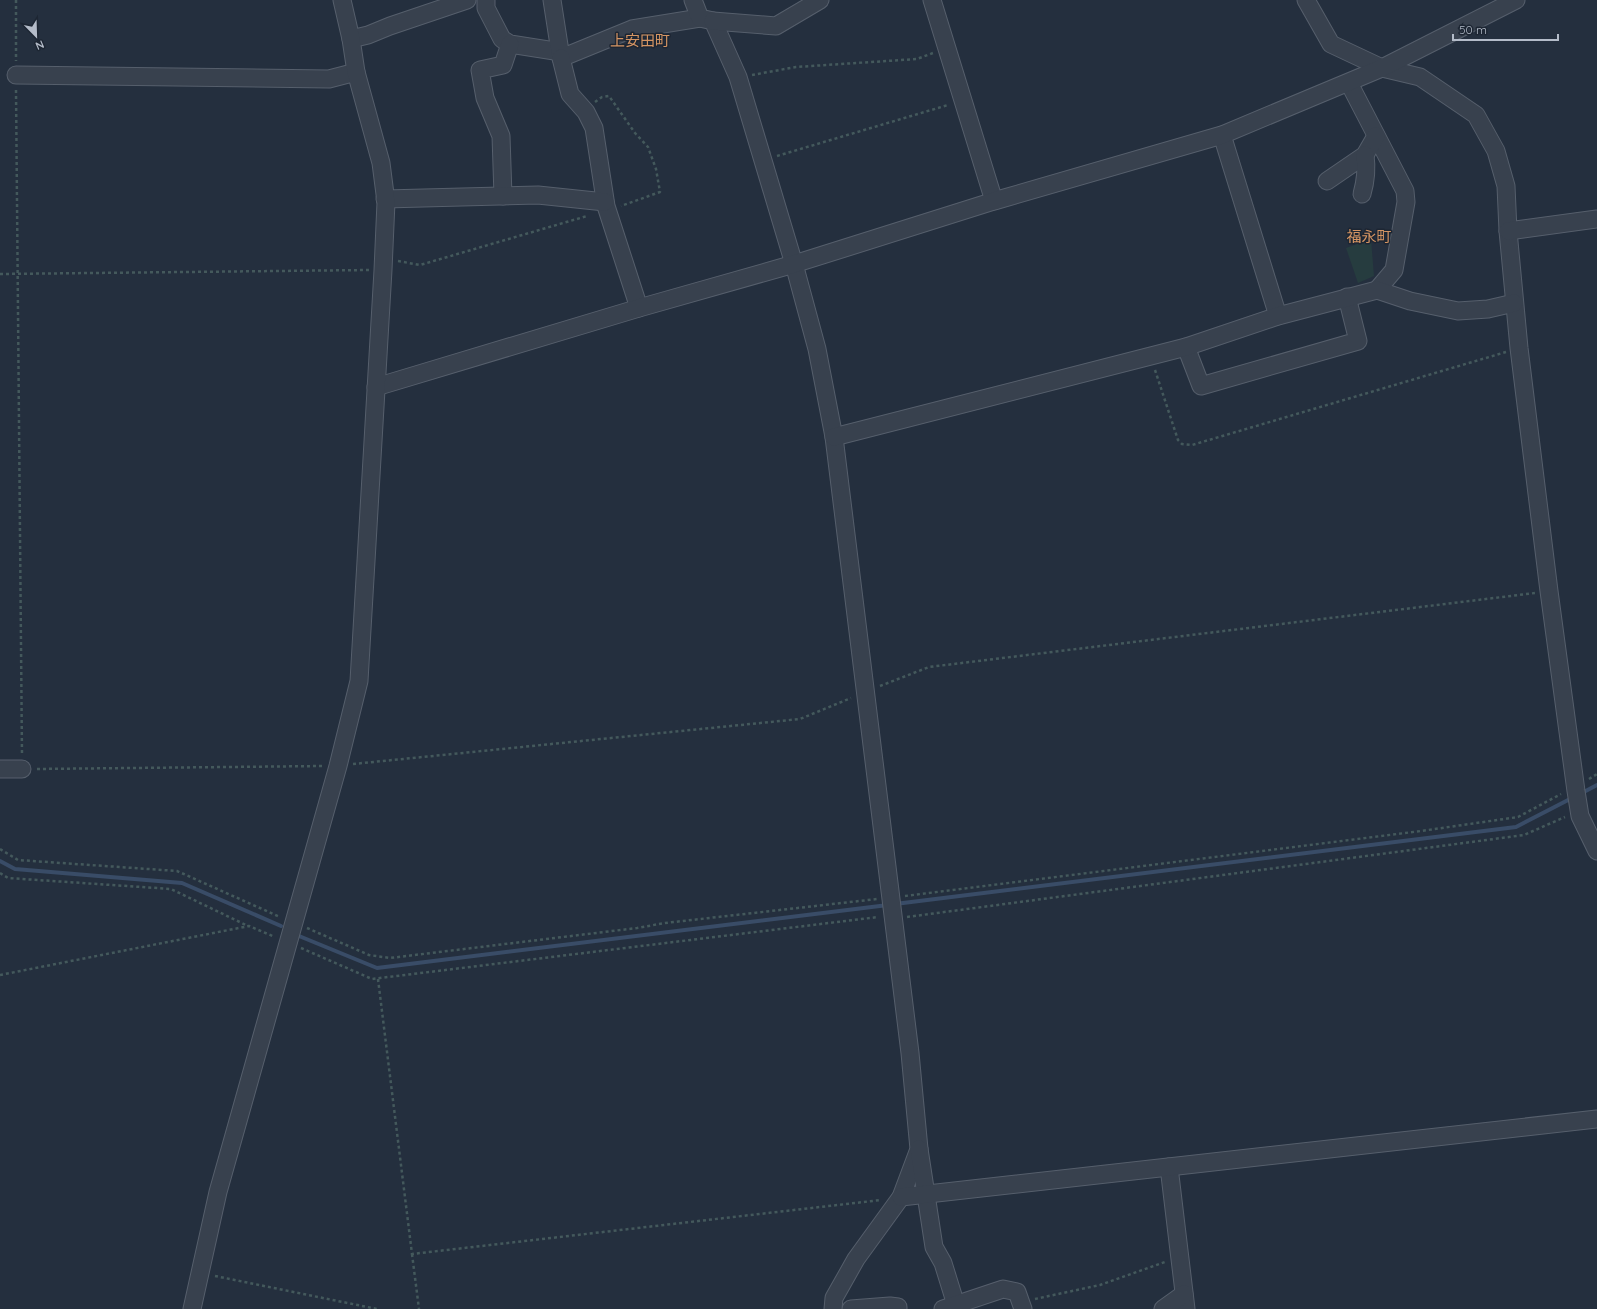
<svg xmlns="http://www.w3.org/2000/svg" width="1597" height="1309" font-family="Quicksand,'Noto Sans JP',sans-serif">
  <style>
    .green { fill: #263c3f }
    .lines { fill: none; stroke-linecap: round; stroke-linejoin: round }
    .stream { stroke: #394c67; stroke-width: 4 }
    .minor-casing { stroke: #565f6c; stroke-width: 19 }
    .path { stroke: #44595c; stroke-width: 2.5; stroke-dasharray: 3 3; stroke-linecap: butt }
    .minor { stroke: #38414e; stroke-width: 17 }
    .labels { text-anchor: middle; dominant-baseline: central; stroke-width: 3; stroke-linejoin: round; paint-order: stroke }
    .quarter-label { font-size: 15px; fill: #d59563; stroke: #1d2633 }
  </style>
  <rect width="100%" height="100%" fill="#242f3e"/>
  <polygon class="green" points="1371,239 1374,276 1358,283 1346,248"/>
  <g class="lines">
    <g class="stream">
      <polyline points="1580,794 1597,785"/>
      <polyline points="0,861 15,869 182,883 281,926"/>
      <polyline points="895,904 1516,827 1572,798"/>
      <polyline points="299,936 377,968 888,905"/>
    </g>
    <defs>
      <g id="minor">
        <polyline points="486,0 486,8 502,39 510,44 561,52"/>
        <polyline points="552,0 561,58 632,29 700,18"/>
        <polyline points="693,0 700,18 713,21 738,77 794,264 817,349 834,437 910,1053 919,1149 901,1197 856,1259 834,1298 833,1309"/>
        <polyline points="932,0 994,201"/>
        <polyline points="1306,0 1331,44 1382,68 1420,77 1476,115 1496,151 1506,186 1508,231 1519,348 1549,591 1576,791 1580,816 1597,851"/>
        <polyline points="713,21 776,26 820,0"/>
        <polyline points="351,39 368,35 390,26 467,0"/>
        <polyline points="561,58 570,94 586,112 594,128 606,206 639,308"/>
        <polyline points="16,75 329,79 356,72"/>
        <polyline points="1349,83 1405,191 1406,202 1394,270 1377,290"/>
        <polyline points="1222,135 1278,316"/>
        <polyline points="1327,181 1365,155 1376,136"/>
        <path d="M1362,194C1366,180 1367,169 1365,155"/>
        <polyline points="503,196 501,136 485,98 480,70 503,65 510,44"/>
        <polyline points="385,199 538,195 605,202"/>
        <polyline points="1508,231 1597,219"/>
        <polyline points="1186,347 1201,386 1358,341 1347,297"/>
        <polyline points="376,387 639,308 794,264 994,201 1222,135 1382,68 1516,0"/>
        <polyline points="834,437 1186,347 1278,316 1377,290 1410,301 1458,311 1488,309 1514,303"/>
        <polyline points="0,769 22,769"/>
        <polyline points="919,1149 934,1247 943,1263 956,1305"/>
        <polyline points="1169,1167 1186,1309"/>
        <polyline points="901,1197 1597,1119"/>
        <polyline points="192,1309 218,1192 338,766 359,681 383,270 386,202 381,163 356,72 351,39 342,0"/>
        <polyline points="851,1309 890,1306 898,1307 898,1309"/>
        <polyline points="943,1309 1003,1289 1017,1292 1023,1309"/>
        <polyline points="1163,1309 1184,1294"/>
      </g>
    </defs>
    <use href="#minor" class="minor-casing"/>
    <g class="path">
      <polyline points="16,0 16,61"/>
      <polyline points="752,75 796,67 917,59 933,53"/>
      <polyline points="16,90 22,755"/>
      <polyline points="595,102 602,97 609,96 635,133 648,147 656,169 660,192 621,206"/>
      <polyline points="777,156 948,105"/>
      <polyline points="398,261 420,265 587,216"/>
      <polyline points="0,274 369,270"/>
      <polyline points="1155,370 1178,440 1182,444 1192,445 1506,352"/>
      <polyline points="880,686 929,667 1535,593"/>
      <polyline points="353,764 800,719 851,698"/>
      <polyline points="37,769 322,766"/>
      <polyline points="1589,779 1597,774"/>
      <polyline points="0,849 18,860 177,871 280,917"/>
      <polyline points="0,873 8,878 171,889 248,926"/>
      <polyline points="905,896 1421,831 1518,817 1561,794"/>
      <polyline points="907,917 1524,835 1565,817"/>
      <polyline points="307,928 369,955 390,958 637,928 665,923 877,899"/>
      <polyline points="301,948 372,979 878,917"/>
      <polyline points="0,975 249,926 275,937"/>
      <polyline points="378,979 412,1254 881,1200"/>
      <polyline points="412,1254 419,1309"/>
      <polyline points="215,1276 377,1309"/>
      <polyline points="1035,1299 1100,1285 1165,1262"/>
    </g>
    <use href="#minor" class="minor"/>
  </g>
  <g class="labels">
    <g class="quarter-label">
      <text x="640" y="40">上安田町</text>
      <text x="1369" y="236">福永町</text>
    </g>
  </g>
  <g transform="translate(36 36) rotate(157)" stroke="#1d2633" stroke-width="3" paint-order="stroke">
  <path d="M0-3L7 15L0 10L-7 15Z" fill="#b4bcc9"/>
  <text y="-6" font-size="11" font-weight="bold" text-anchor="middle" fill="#b4bcc9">N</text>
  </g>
  <path d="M1453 34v6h105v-6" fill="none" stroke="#b4bcc9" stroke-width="2"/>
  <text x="1459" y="34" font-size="12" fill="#b4bcc9" stroke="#1d2633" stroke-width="3" paint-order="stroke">50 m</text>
</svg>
